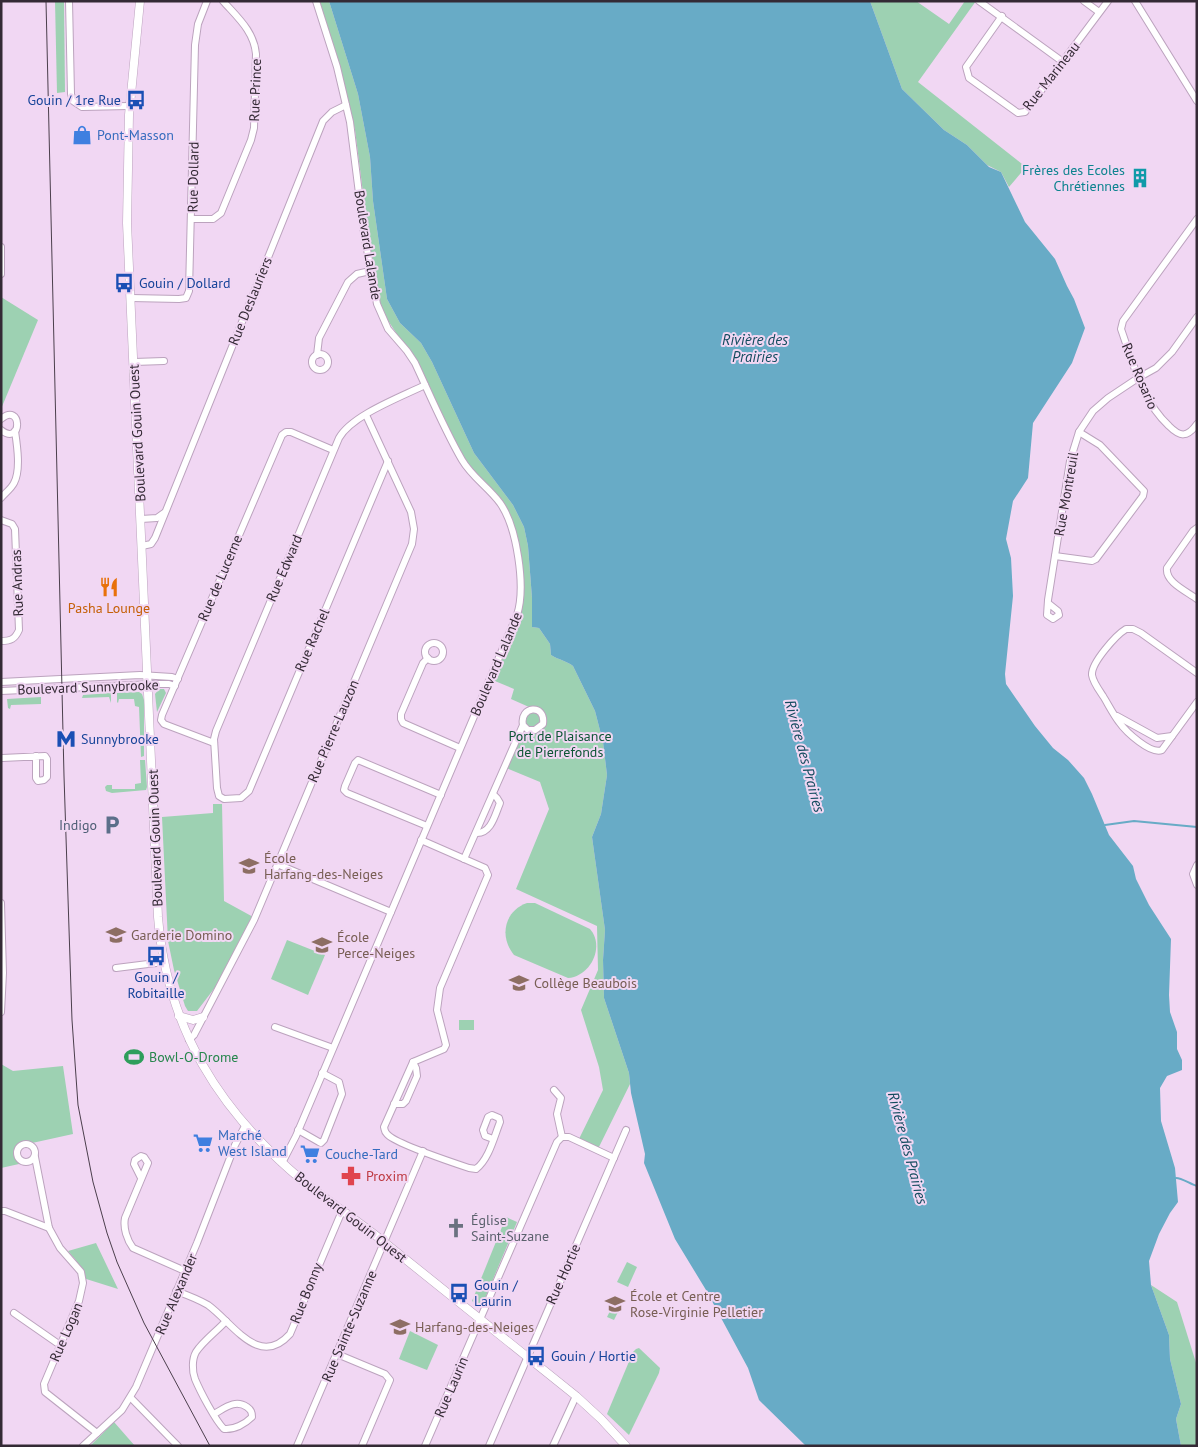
<svg xmlns="http://www.w3.org/2000/svg" width="1198" height="1447" font-family="'PT Sans',sans-serif">
  <style>
    .green { fill: #9dd1b2 }
    .water { fill: #68abc6 }
    .lines { fill: none; stroke-linecap: round; stroke-linejoin: round }
    .stream { stroke: #68abc6; stroke-width: 2 }
    .minor-casing { stroke: #bca3be; stroke-width: 8 }
    .major-casing { stroke: #bca3be; stroke-width: 9 }
    .minor { stroke: #fff; stroke-width: 6 }
    .major { stroke: #fff; stroke-width: 8 }
    .tram { stroke: #4b3f4c; stroke-width: 1 }
    .labels { text-anchor: middle; dominant-baseline: central; stroke-width: 4; stroke-linejoin: round; paint-order: stroke }
    .street-label { font-size: 14px; fill: #342a35; stroke: #f1d7f3 }
    .transit-label { font-size: 14px; fill: #164399; stroke: #f1d7f3; text-anchor: start }
    .shop-label { font-size: 14px; fill: #366cbe; stroke: #f1d7f3; text-anchor: start }
    .culture-label { font-size: 14px; fill: #0d838f; stroke: #f1d7f3; text-anchor: end }
    .food-label { font-size: 14px; fill: #c56008; stroke: #f1d7f3 }
    .park-label { font-size: 14px; fill: #0e5636; stroke: #f1d7f3 }
    .service-label { font-size: 14px; fill: #4e5e75; stroke: #f1d7f3; text-anchor: end }
    .education-label { font-size: 14px; fill: #785e54; stroke: #f1d7f3; text-anchor: start }
    .leisure-label { font-size: 14px; fill: #27864d; stroke: #f1d7f3; text-anchor: start }
    .health-label { font-size: 14px; fill: #be3a42; stroke: #f1d7f3; text-anchor: start }
    .worship-label { font-size: 14px; fill: #5b616d; stroke: #f1d7f3; text-anchor: start }
    .water-label { font-size: 15px; font-style: italic; fill: #124b5e; stroke: #f1d7f3 }
  </style>
  <rect width="100%" height="100%" fill="#f1d7f3"/>
  <g class="green">
    <polygon points="55,1 64,1 65,92 57,93"/>
    <path d="M317,1H329L358,94L370,157L373,201L387,299L400,323L421,343L432,362L474,453L513,505L524,527L528,546L532,598V627L539,628L550,644L551,655C559,660 567,661 573,666L595,711L603,742L607,775L601,814L592,837L605,930L603,960L604,998L629,1073L630,1084L597,1151L578,1141L603,1090L599,1067L581,1010L598,970L597,926L516,889L549,809L540,782L504,767L529,707L511,699L514,689L490,679C503,651 524,616 523,585L507,510L469,469L416,363L383,313L375,286L355,130L339,65Z"/>
    <polygon points="870,1 916,1 949,24 965,1 976,1 918,82 1026,167 1009,187 1001,172 987,165 967,145 944,130 902,89"/>
    <polygon points="1,297 38,320 1,409"/>
    <polygon points="159,689 164,689 166,693 157,712 155,694"/>
    <polygon points="139,692 142,694 144,700 144,756 141,757 139,707 135,706 134,699 119,699 118,703 117,702 117,693"/>
    <polygon points="111,693 111,703 109,697 82,698 83,695"/>
    <polygon points="41,697 41,704 11,705 10,709 8,708 7,699"/>
    <polygon points="140,760 145,760 147,787 146,790 112,793 106,791 105,787 107,785 112,785 112,789 135,789 135,784 141,783"/>
    <polygon points="213,804 222,804 224,901 255,918 223,977 197,1011 188,1011 185,1006 174,970 168,941 162,817 213,813"/>
    <path d="M527,903H535L590,929C605,946 591,976 568,978L514,955C499,937 504,911 527,903Z"/>
    <polygon points="287,940 325,955 308,995 271,979"/>
    <rect x="459" y="1020" width="15" height="10"/>
    <path d="M1,1064L13,1071L63,1066L73,1134L23,1145C16,1150 18,1156 19,1164L1,1168Z"/>
    <polygon points="506,1217 517,1222 481,1308 472,1301"/>
    <path d="M96,1243L118,1289L83,1278C82,1266 76,1260 68,1251Z"/>
    <polygon points="627,1262 637,1267 628,1287 617,1282"/>
    <polygon points="1151,1285 1177,1302 1197,1366 1197,1446 1181,1446 1176,1419 1181,1404 1170,1359 1169,1335"/>
    <polygon points="613,1305 620,1308 614,1320 607,1317"/>
    <polygon points="410,1331 438,1345 427,1370 399,1359"/>
    <polygon points="639,1348 660,1368 659,1373 629,1435 607,1414 633,1352 636,1349"/>
    <polygon points="114,1422 135,1446 90,1446"/>
  </g>
  <path class="water" d="M329,1H870L902,89L944,130L967,145L989,167L1001,172L1025,222L1055,259L1067,286L1074,299L1085,328L1072,363L1033,423L1028,478L1013,501L1006,539L1011,558L1013,596L1005,674L1006,684L1035,726L1053,748L1068,760L1084,778L1092,794L1109,835L1133,866L1136,879L1149,905L1171,939L1169,995L1170,1012L1177,1032V1049L1182,1060V1070L1167,1076L1160,1088L1161,1121L1175,1168L1178,1202L1170,1213L1159,1234L1149,1261L1151,1285L1169,1335L1170,1359L1181,1404L1176,1419L1181,1446H806L759,1400L748,1368L706,1290L675,1239L644,1163L645,1154L631,1093L629,1073L604,998L603,960L605,930L592,837L601,814L607,775L603,742L595,711L573,666C567,661 559,660 551,655L550,644L539,628L532,627V598L528,546L524,527L513,505L474,453L432,362L421,343L400,323L387,299L373,201L370,157L358,94Z"/>
  <g class="lines">
    <g class="stream">
      <polyline points="1105,825 1134,821 1197,827"/>
      <path d="M1176,1178C1182,1178 1190,1184 1197,1186"/>
    </g>
    <defs>
      <g id="minor">
        <polyline points="69,1 71,94 73,101 82,107 129,106"/>
        <polyline points="979,1 1063,62"/>
        <polyline points="1084,1 1099,12"/>
        <polyline points="1135,1 1197,101"/>
        <polyline points="1002,16 966,67 969,78 1018,113 1025,112 1108,1"/>
        <path d="M192,219H213L221,213L251,140L254,128L256,54C254,31 237,17 223,1"/>
        <path d="M1197,219L1123,321L1121,329C1133,363 1142,401 1169,426C1180,437 1187,438 1197,424"/>
        <polyline points="1,247 1,274"/>
        <polyline points="131,298 179,299 186,298 189,291 195,45 198,24 207,1"/>
        <circle cx="320" cy="362" r="8"/>
        <polyline points="317,355 319,338 348,282 357,274 370,271"/>
        <polyline points="134,362 164,361"/>
        <path d="M1,419C22,401 23,447 1,430"/>
        <path d="M388,461L249,791L241,798L224,799L219,796L217,788L214,739L216,731L339,438C352,415 401,397 425,385"/>
        <path d="M1,498C5,493 11,489 14,483C21,470 17,445 15,431"/>
        <polyline points="141,519 157,518 164,513"/>
        <path d="M1,520L12,524L15,529L19,630C15,639 11,641 1,641"/>
        <path d="M1197,528L1193,531L1167,568C1165,582 1186,591 1197,599"/>
        <polyline points="142,546 151,544 155,538 323,121 332,112 346,105"/>
        <polyline points="1055,556 1092,561 1096,559 1143,496 1144,491 1100,445 1079,432"/>
        <polyline points="1048,603 1058,611 1059,615 1053,619 1047,615 1048,600 1070,461 1079,432 1093,411 1108,398 1138,378 1156,368 1172,352 1197,317"/>
        <circle cx="434" cy="652" r="9"/>
        <polyline points="428,658 423,663 401,714 401,719 403,723 460,748"/>
        <path d="M1197,673L1141,633L1133,629H1126C1116,635 1091,663 1092,675C1093,682 1099,690 1103,696C1108,704 1113,714 1119,722C1126,732 1151,755 1162,750L1197,702"/>
        <polyline points="1,682 140,675 172,677 178,679"/>
        <polyline points="1,691 155,684 169,684 175,686"/>
        <polyline points="1117,716 1157,738 1172,736"/>
        <polyline points="214,743 164,724 161,720 162,715 282,435 286,432 291,432 333,450"/>
        <polyline points="1,758 2,758 45,756 47,759 47,777 44,780 38,781 36,778 36,756"/>
        <polyline points="427,826 347,793 344,790 345,786 355,763 358,760 441,795"/>
        <path d="M476,833C491,834 495,815 500,803L497,798L493,794"/>
        <path d="M421,840L485,868L488,875L440,988L437,1010L446,1045L444,1049L413,1062L384,1127C385,1130 384,1131 387,1134C394,1143 454,1163 469,1168L476,1169C489,1159 494,1137 500,1122L499,1118L492,1115L488,1117L483,1130L485,1136L493,1139"/>
        <path d="M464,859L523,725C519,706 546,703 543,724L535,730H528L523,725"/>
        <polyline points="277,864 391,912"/>
        <polyline points="1197,865 1193,874 1197,885"/>
        <polyline points="1,903 3,973 1,1012"/>
        <polyline points="116,968 164,962"/>
        <polyline points="275,1027 333,1048"/>
        <polyline points="189,1040 194,1035 254,920 412,544 414,529 411,512 366,415"/>
        <polyline points="554,1090 561,1098 557,1114 562,1137"/>
        <polyline points="394,1104 403,1104 406,1101 417,1076 416,1068 413,1062"/>
        <polyline points="298,1130 319,1142 321,1143 324,1140 342,1094 339,1082 322,1073"/>
        <circle cx="26" cy="1153" r="9"/>
        <polyline points="35,1157 49,1228 60,1248 81,1272 83,1283 79,1301 44,1384 45,1392 97,1433"/>
        <path d="M282,1163L296,1136L517,615C526,587 517,527 500,503C488,487 472,477 462,460C444,429 430,395 415,363L407,351L388,329L377,304L364,233L350,122L337,67L316,1"/>
        <path d="M141,1178L134,1164L135,1160L141,1156L144,1157L148,1163L125,1218C123,1228 127,1240 133,1248L185,1271"/>
        <polyline points="1,1211 5,1211 49,1228"/>
        <path d="M176,1291C187,1295 198,1299 208,1305C233,1323 259,1369 290,1334L342,1211"/>
        <polyline points="14,1313 60,1345"/>
        <polyline points="337,1354 385,1374 390,1380 362,1446"/>
        <polyline points="131,1398 178,1446"/>
        <path d="M214,1414C225,1408 235,1399 247,1407C251,1410 252,1412 252,1417C245,1424 234,1430 224,1429C215,1420 200,1391 195,1379C192,1371 192,1359 196,1352C203,1341 217,1331 226,1321"/>
        <polyline points="83,1446 122,1410 136,1387 197,1243 235,1145 245,1126"/>
        <polyline points="297,1446 423,1151"/>
        <polyline points="425,1446 557,1142 562,1137 569,1137 614,1158"/>
        <polyline points="489,1446 626,1130"/>
        <polyline points="553,1446 576,1396"/>
      </g>
      <g id="major">
        <path d="M140,1L129,115L127,223L158,917C167,1028 219,1111 303,1181C329,1202 358,1221 384,1242C448,1293 512,1344 576,1396L601,1419L626,1446"/>
        <polyline points="179,1016 193,1020 203,1017"/>
      </g>
    </defs>
    <use href="#minor" class="minor-casing"/>
    <use href="#major" class="major-casing"/>
    <use href="#minor" class="minor"/>
    <use href="#major" class="major"/>
    <polyline class="tram" points="46,1 64,776 72,1020 78,1105 93,1182 107,1233 117,1262 144,1323 210,1446"/>
  </g>
  <defs>
    <symbol id="bus-bare" viewBox="-9 -9 18 18"><path d="M-5-6H5V4H4V6H2V4H-2V6H-4V4H-5ZM-3.5-4V0h7V-4ZM-3.5 1.2v1.5H-2V1.2ZM2 1.2v1.5H3.5V1.2Z" fill="#1a4fb4" stroke="#f1d7f3" stroke-width="2.5" paint-order="stroke"/></symbol>
    <symbol id="shop-bare" viewBox="-9 -9 18 18"><path d="M-5-2.5h2.3a2.7 3.5 0 0 1 5.4 0H5L5.5 6h-11ZM-1.5-2.5h3a1.5 2.3 0 0 0-3 0Z" fill="#3f7fe0" stroke="#f1d7f3" stroke-width="2.5" paint-order="stroke"/></symbol>
    <symbol id="building-bare" viewBox="-9 -9 18 18"><path d="M-4-6H4V6H1V3H-1V6H-4ZM-2.5-4.3h1.7v1.8h-1.7ZM.8-4.3h1.7v1.8H.8ZM-2.5-1h1.7V.8h-1.7ZM.8-1h1.7V.8H.8Z" fill="#0f9aa8" stroke="#f1d7f3" stroke-width="2.5" paint-order="stroke"/></symbol>
    <symbol id="restaurant-bare" viewBox="-9 -9 18 18"><path d="M-5-6h1v4h1v-4h1v4h1v-4h1v5L-1.5 .5V6h-2V.5L-5-1ZM5-6V6H3V1.5H1.5Q1.5-4 5-6Z" fill="#e8710a" stroke="#f1d7f3" stroke-width="2.5" paint-order="stroke"/></symbol>
    <symbol id="metro-bare" viewBox="-9 -9 18 18"><path d="M-5.5 5V-5H-3L0 0L3-5H5.5V5H3V-.5L0 4L-3-.5V5Z" fill="#1a4fb4" stroke="#f1d7f3" stroke-width="2.5" paint-order="stroke"/></symbol>
    <symbol id="parking-bare" viewBox="-9 -9 18 18"><path d="M-3.5-5.5H1a3.5 3.5 0 0 1 0 7H-1V5.5H-3.5ZM-1-3.4V-.6H.8a1.4 1.4 0 0 0 0-2.8Z" fill="#5c6f8a" stroke="#f1d7f3" stroke-width="2.5" paint-order="stroke"/></symbol>
    <symbol id="school-bare" viewBox="-9 -9 18 18"><path d="M0-5L7-2L0 1L-7-2ZM-4 1L0 2.5L4 1V4Q0 6-4 4Z" fill="#8d6e63" stroke="#f1d7f3" stroke-width="2.5" paint-order="stroke"/></symbol>
    <symbol id="stadium-bare" viewBox="-9 -9 18 18"><path d="M0-5a6.5 5 0 1 0 0 10a6.5 5 0 1 0 0-10ZM-3.5-1.8h7v3.6h-7Z" fill="#2e9e5b" stroke="#f1d7f3" stroke-width="2.5" paint-order="stroke"/></symbol>
    <symbol id="supermarket-bare" viewBox="-9 -9 18 18"><path d="M-6-5.5h2.5l.6 2H6L4.5 2H-2.5L-4.4-4H-6ZM-1.5 3.2a1.3 1.3 0 1 0 .1 0ZM3 3.2a1.3 1.3 0 1 0 .1 0Z" fill="#3f7fe0" stroke="#f1d7f3" stroke-width="2.5" paint-order="stroke"/></symbol>
    <symbol id="pharmacy-bare" viewBox="-9 -9 18 18"><path d="M-2-6h4v4h4v4h-4v4h-4v-4h-4v-4h4Z" fill="#e0444e" stroke="#f1d7f3" stroke-width="2.5" paint-order="stroke"/></symbol>
    <symbol id="church-bare" viewBox="-9 -9 18 18"><path d="M-1.2-6h2.4v3.5h3.3v2.4h-3.3V6h-2.4V-.1h-3.3v-2.4h3.3Z" fill="#6b7280" stroke="#f1d7f3" stroke-width="2.5" paint-order="stroke"/></symbol>
  </defs>
  <g fill-rule="evenodd">
    <use href="#bus-bare" x="122" y="86" width="28" height="28"/>
    <use href="#shop-bare" x="68" y="121" width="28" height="28"/>
    <use href="#building-bare" x="1126" y="164" width="28" height="28"/>
    <use href="#bus-bare" x="110" y="269" width="28" height="28"/>
    <use href="#restaurant-bare" x="95" y="573" width="28" height="28"/>
    <use href="#metro-bare" x="52" y="725" width="28" height="28"/>
    <use href="#parking-bare" x="98" y="811" width="28" height="28"/>
    <use href="#school-bare" x="235" y="852" width="28" height="28"/>
    <use href="#school-bare" x="102" y="921" width="28" height="28"/>
    <use href="#school-bare" x="308" y="931" width="28" height="28"/>
    <use href="#bus-bare" x="142" y="942" width="28" height="28"/>
    <use href="#school-bare" x="505" y="969" width="28" height="28"/>
    <use href="#stadium-bare" x="120" y="1043" width="28" height="28"/>
    <use href="#supermarket-bare" x="189" y="1129" width="28" height="28"/>
    <use href="#supermarket-bare" x="296" y="1140" width="28" height="28"/>
    <use href="#pharmacy-bare" x="337" y="1162" width="28" height="28"/>
    <use href="#church-bare" x="442" y="1214" width="28" height="28"/>
    <use href="#bus-bare" x="445" y="1279" width="28" height="28"/>
    <use href="#school-bare" x="601" y="1290" width="28" height="28"/>
    <use href="#school-bare" x="386" y="1313" width="28" height="28"/>
    <use href="#bus-bare" x="522" y="1342" width="28" height="28"/>
  </g>
  <g class="labels">
    <g class="street-label">
      <text transform="translate(1051 76) rotate(-52)">Rue Marineau</text>
      <text transform="translate(255 90) rotate(-88)">Rue Prince</text>
      <text transform="translate(193 177) rotate(-89)">Rue Dollard</text>
      <text transform="translate(368 245) rotate(81)">Boulevard Lalande</text>
      <text transform="translate(250 301) rotate(-68)">Rue Deslauriers</text>
      <text transform="translate(1140 376) rotate(67)">Rue Rosario</text>
      <text transform="translate(137 433) rotate(-93)">Boulevard Gouin Ouest</text>
      <text transform="translate(1066 494) rotate(-80)">Rue Montreuil</text>
      <text transform="translate(284 568) rotate(-67)">Rue Edward</text>
      <text transform="translate(220 578) rotate(-67)">Rue de Lucerne</text>
      <text transform="translate(17 583) rotate(-92)">Rue Andras</text>
      <text transform="translate(312 640) rotate(-67)">Rue Rachel</text>
      <text transform="translate(496 664) rotate(-67)">Boulevard Lalande</text>
      <text transform="translate(88 687) rotate(-2)">Boulevard Sunnybrooke</text>
      <text transform="translate(333 731) rotate(-67)">Rue Pierre-Lauzon</text>
      <text transform="translate(155 838) rotate(-92)">Boulevard Gouin Ouest</text>
      <text transform="translate(351 1217) rotate(38)">Boulevard Gouin Ouest</text>
      <text transform="translate(563 1274) rotate(-66)">Rue Hortie</text>
      <text transform="translate(306 1293) rotate(-68)">Rue Bonny</text>
      <text transform="translate(176 1294) rotate(-67)">Rue Alexander</text>
      <text transform="translate(349 1326) rotate(-67)">Rue Sainte-Suzanne</text>
      <text transform="translate(66 1332) rotate(-67)">Rue Logan</text>
      <text transform="translate(451 1387) rotate(-67)">Rue Laurin</text>
    </g>
    <g class="transit-label">
      <text x="121" y="100" text-anchor="end">Gouin / 1re Rue</text>
      <text x="139" y="283">Gouin / Dollard</text>
      <text x="81" y="739">Sunnybrooke</text>
      <text x="156" y="977" text-anchor="middle">Gouin /<tspan x="156" dy="16">Robitaille</tspan></text>
      <text x="474" y="1285">Gouin /<tspan x="474" dy="16">Laurin</tspan></text>
      <text x="551" y="1356">Gouin / Hortie</text>
    </g>
    <g class="shop-label">
      <text x="97" y="135">Pont-Masson</text>
      <text x="218" y="1135">Marché<tspan x="218" dy="16">West Island</tspan></text>
      <text x="325" y="1154">Couche-Tard</text>
    </g>
    <g class="culture-label">
      <text x="1125" y="170">Frères des Ecoles<tspan x="1125" dy="16">Chrétiennes</tspan></text>
    </g>
    <g class="food-label">
      <text x="109" y="608">Pasha Lounge</text>
    </g>
    <g class="park-label">
      <text x="560" y="736">Port de Plaisance<tspan x="560" dy="16">de Pierrefonds</tspan></text>
    </g>
    <g class="service-label">
      <text x="97" y="825">Indigo</text>
    </g>
    <g class="education-label">
      <text x="264" y="858">École<tspan x="264" dy="16">Harfang-des-Neiges</tspan></text>
      <text x="131" y="935">Garderie Domino</text>
      <text x="337" y="937">École<tspan x="337" dy="16">Perce-Neiges</tspan></text>
      <text x="534" y="983">Collège Beaubois</text>
      <text x="630" y="1296">École et Centre<tspan x="630" dy="16">Rose-Virginie Pelletier</tspan></text>
      <text x="415" y="1327">Harfang-des-Neiges</text>
    </g>
    <g class="leisure-label">
      <text x="149" y="1057">Bowl-O-Drome</text>
    </g>
    <g class="health-label">
      <text x="366" y="1176">Proxim</text>
    </g>
    <g class="worship-label">
      <text x="471" y="1220">Église<tspan x="471" dy="16">Saint-Suzane</tspan></text>
    </g>
    <g class="water-label">
      <text x="755" y="339">Rivière des<tspan x="755" dy="17">Prairies</tspan></text>
      <text transform="translate(805 756) rotate(75)">Rivière des Prairies</text>
      <text transform="translate(908 1148) rotate(75)">Rivière des Prairies</text>
    </g>
  </g>
  <rect width="1198" height="1447" fill="none" stroke="#342a35" stroke-width="5"/>
</svg>
